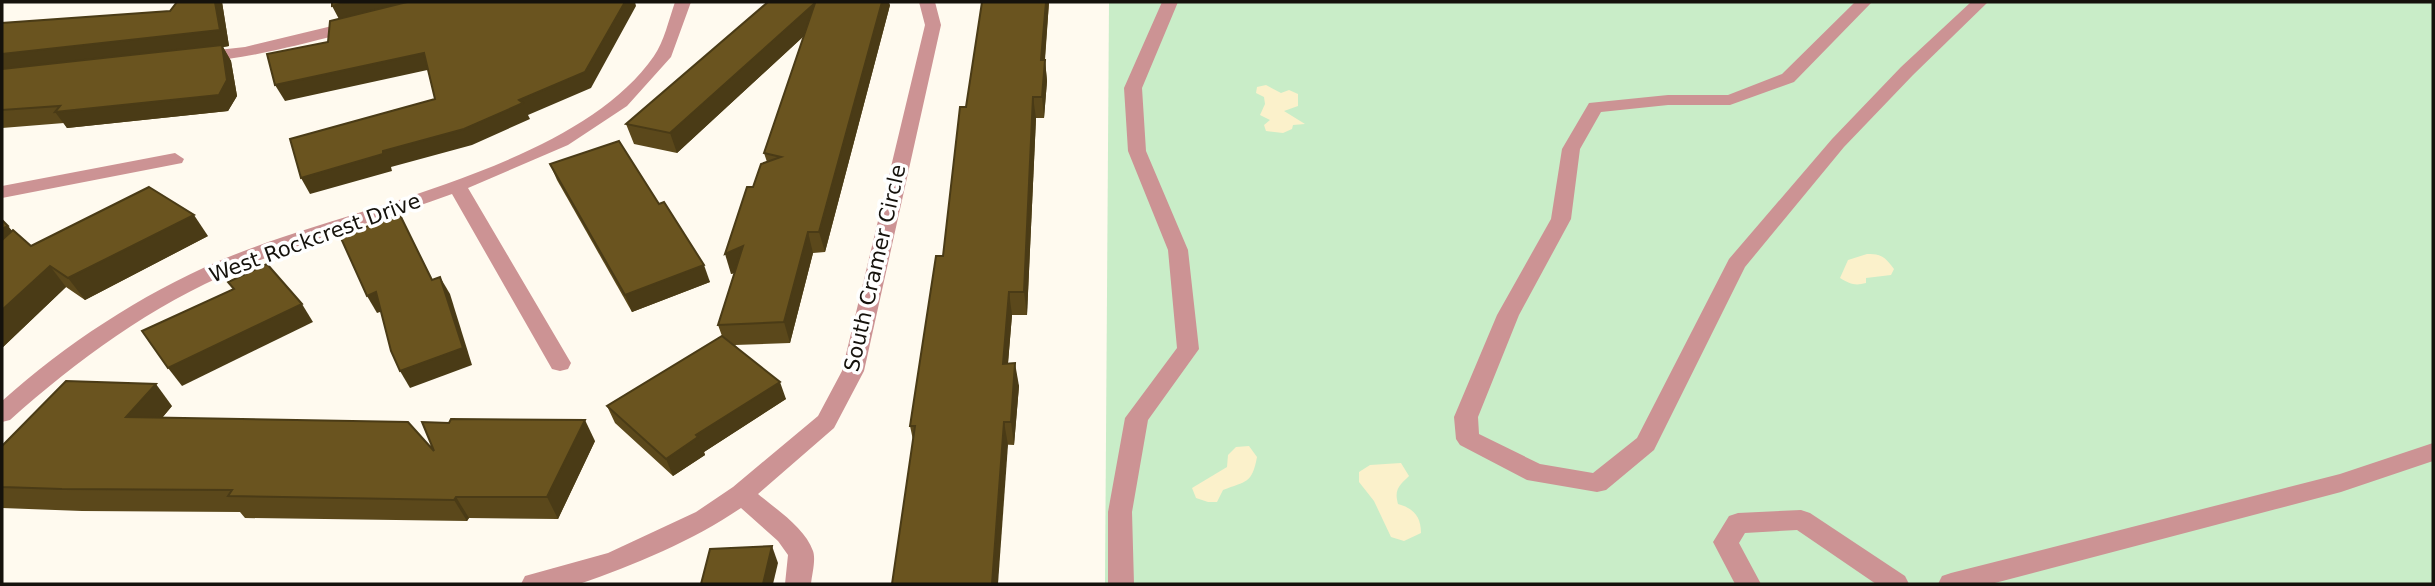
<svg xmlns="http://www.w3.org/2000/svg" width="2435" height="586" font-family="'DejaVu Sans',sans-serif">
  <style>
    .green { fill: #c9edc8 }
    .sand { fill: #fbf1cb }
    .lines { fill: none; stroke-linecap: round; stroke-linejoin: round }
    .minor { fill: #cc9394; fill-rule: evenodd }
    .wall { fill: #5b481b }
    .shaded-wall { fill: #4a3b16 }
    .building { fill: #6a541f; stroke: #4a3b16; stroke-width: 2 }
    .labels { text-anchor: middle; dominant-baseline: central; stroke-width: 7; stroke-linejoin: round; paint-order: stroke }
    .street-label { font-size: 21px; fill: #15120c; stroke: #fff }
  </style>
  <rect width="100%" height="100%" fill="#fffaef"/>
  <polygon class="green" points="1109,2 2433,2 2433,584 1105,584"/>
  <g class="sand">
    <polygon points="1266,85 1281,93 1289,90 1298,94 1298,106 1284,111 1305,124 1293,125 1292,129 1283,133 1266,131 1264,125 1270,120 1260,115 1265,104 1264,97 1256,93 1257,87"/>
    <path d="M1867,254C1881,253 1886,258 1894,269L1891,275L1866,278V283C1855,286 1850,284 1840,278L1848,260Z"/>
    <path d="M1249,446L1257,457C1252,484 1246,481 1223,490L1217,502H1208L1196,498L1192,488L1227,467L1228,455L1236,447Z"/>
    <path d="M1401,463L1409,476C1399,486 1394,489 1398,504C1413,508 1421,516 1421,533L1404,541L1391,537L1374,501L1359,482V472L1370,465Z"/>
  </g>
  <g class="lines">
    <g class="minor">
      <path d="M675,2H691L671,57L627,106L568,145L468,188L571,363L568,369L560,371L552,369L452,194C381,220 306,240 236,270C152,305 77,360 10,420L2,422V401C66,344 140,295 219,261C344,207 574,171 654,56C664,42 669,19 675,2Z"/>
      <path d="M919,2H935L941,25L864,371L834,428L758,494C776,509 805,528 813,551C816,560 812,574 811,584H785L788,555L778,541L741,508C692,541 635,565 579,584H521L525,576L608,553L696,512L733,487L818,416L842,371L925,25Z"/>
      <polygon points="1162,2 1178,2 1142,88 1146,151 1188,250 1199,349 1148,420 1132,512 1134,584 1108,584 1108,512 1125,418 1177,348 1168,250 1128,151 1124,88"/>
      <polygon points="1855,2 1872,2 1794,82 1730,105 1668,105 1601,112 1580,149 1571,219 1519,315 1478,417 1479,434 1540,464 1593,473 1637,438 1729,259 1832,139 1901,67 1971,2 1988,2 1913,75 1844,147 1745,267 1654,450 1606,490 1597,492 1527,480 1460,445 1456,439 1454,417 1497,315 1551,219 1562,149 1589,103 1668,95 1728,95 1782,74"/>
      <path d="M357,20L363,22L365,25L363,28C337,35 206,72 192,57L200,52L245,47Z"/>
      <polygon points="175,153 184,159 182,163 2,198 2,186"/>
      <polygon points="2433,443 2433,461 2341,492 1991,584 1938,584 1942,576 1951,573 2340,474"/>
      <polygon points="1801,510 1810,513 1905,576 1909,584 1876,584 1797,530 1745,533 1739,543 1761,584 1735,584 1713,542 1729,516 1738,513"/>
    </g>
  </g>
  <g class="wall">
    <polygon points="177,2 222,2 229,46 223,47 231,61 237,96 228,111 67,128 64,123 2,128 2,23 170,11"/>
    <polygon points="768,2 890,5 825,252 813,253 790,343 735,345 786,399 704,452 705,455 673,476 615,423 607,406 722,336 718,325 735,273 731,274 753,187 767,162 764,153 804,36 677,153 634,144 626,124"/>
    <polygon points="982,2 1049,2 1045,60 1047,81 1044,118 1036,118 1027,315 1012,315 1008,363 1019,386 1014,445 913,440 910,426 943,256"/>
    <polygon points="550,164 659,204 710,282 632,312 557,180"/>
    <polygon points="8,226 12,231 31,246 208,236 85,300 66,287 2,348"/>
    <polygon points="172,406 162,418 434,451 595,441 558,519 469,518 467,521 245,518 240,512 82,511 2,508 2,446"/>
  </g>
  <g class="shaded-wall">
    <polygon points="215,2 222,2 229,46 223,47 231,61 237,96 228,111 67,128 55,112 219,95 2,71 2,54"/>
    <polygon points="348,2 419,2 340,21 332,6"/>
    <polygon points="625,2 635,2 636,6 591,88 528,115 530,119 472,145 391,167 392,171 310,194 301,178 383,151 519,100"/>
    <polygon points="882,2 889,2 890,5 825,252 819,232"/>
    <polygon points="1046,2 1049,2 1043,82 1041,60"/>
    <polygon points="815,3 819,22 677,153 670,133"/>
    <polygon points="424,53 432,69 285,101 275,85"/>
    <polygon points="1045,60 1047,81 1044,118 1042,97"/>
    <polygon points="1033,97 1036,118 1027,315 1024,292"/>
    <polygon points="194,215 208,236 85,300 68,278"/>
    <polygon points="8,226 26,249 2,260 2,229"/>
    <polygon points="808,232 813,253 790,343 784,322"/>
    <polygon points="743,246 750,267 731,274 725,254"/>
    <polygon points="704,265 710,282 632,312 625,295"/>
    <polygon points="50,266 66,287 2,348 2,310"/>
    <polygon points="440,277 450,294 472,365 410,388 400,371"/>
    <polygon points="376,292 386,310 377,313 367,296"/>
    <polygon points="1009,292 1012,315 1006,387 1003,364"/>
    <polygon points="302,304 313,322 182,386 168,368"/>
    <polygon points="1015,363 1019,386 1014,445 1011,422"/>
    <polygon points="780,382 786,399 704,452 705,455 673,476 666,459 696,435"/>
    <polygon points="156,384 172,406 144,439 126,417"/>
    <polygon points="585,420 595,441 558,519 547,497"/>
    <polygon points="1004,422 1008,445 998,584 992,584"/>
    <polygon points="456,497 469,518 467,521 454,500"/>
    <polygon points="772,546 778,563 773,584 763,584"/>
  </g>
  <g class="building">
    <polygon points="177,2 215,2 220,30 2,54 2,23 170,11"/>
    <polygon points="332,2 348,2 332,6"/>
    <polygon points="407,2 625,2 585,72 519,100 523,103 464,129 383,151 383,154 301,178 290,139 435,99 424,53 275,85 267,54 328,42 330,21"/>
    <polygon points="768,2 882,2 819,232 808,232 784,322 718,325 743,246 725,254 747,187 753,187 761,164 781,157 764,153 815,3 670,133 626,124"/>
    <polygon points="982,2 1046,2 1041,60 1045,60 1042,97 1033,97 1024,292 1009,292 1003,364 1015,363 1011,422 1004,422 992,584 892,584 915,426 910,426 936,256 943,256 960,107 966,107"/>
    <polygon points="222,45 227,80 219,95 55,112 60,106 2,110 2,69"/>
    <polygon points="619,141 659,204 664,202 704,265 625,295 550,164"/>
    <polygon points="149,187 194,215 68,278 50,266 2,310 2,240 13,230 31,246"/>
    <polygon points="400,215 432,280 440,277 463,348 400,371 391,351 376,292 367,296 340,236"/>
    <polygon points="2,220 8,226 2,229"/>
    <polygon points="267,264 302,304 168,368 142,331 234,289 228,282"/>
    <polygon points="722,336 780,382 696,435 698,437 666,459 607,406"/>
    <polygon points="66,381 156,384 126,417 408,422 434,451 422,422 449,423 451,419 585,420 547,497 456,497 454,500 228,496 232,490 62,489 2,487 2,446"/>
    <polygon points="772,546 763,584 701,584 710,549"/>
  </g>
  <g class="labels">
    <g class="street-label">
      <text transform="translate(315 238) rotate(-20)">West Rockcrest Drive</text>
      <text transform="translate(875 268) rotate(-77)">South Cramer Circle</text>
    </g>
  </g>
  <rect width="2435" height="586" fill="none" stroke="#15120c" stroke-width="7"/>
</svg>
